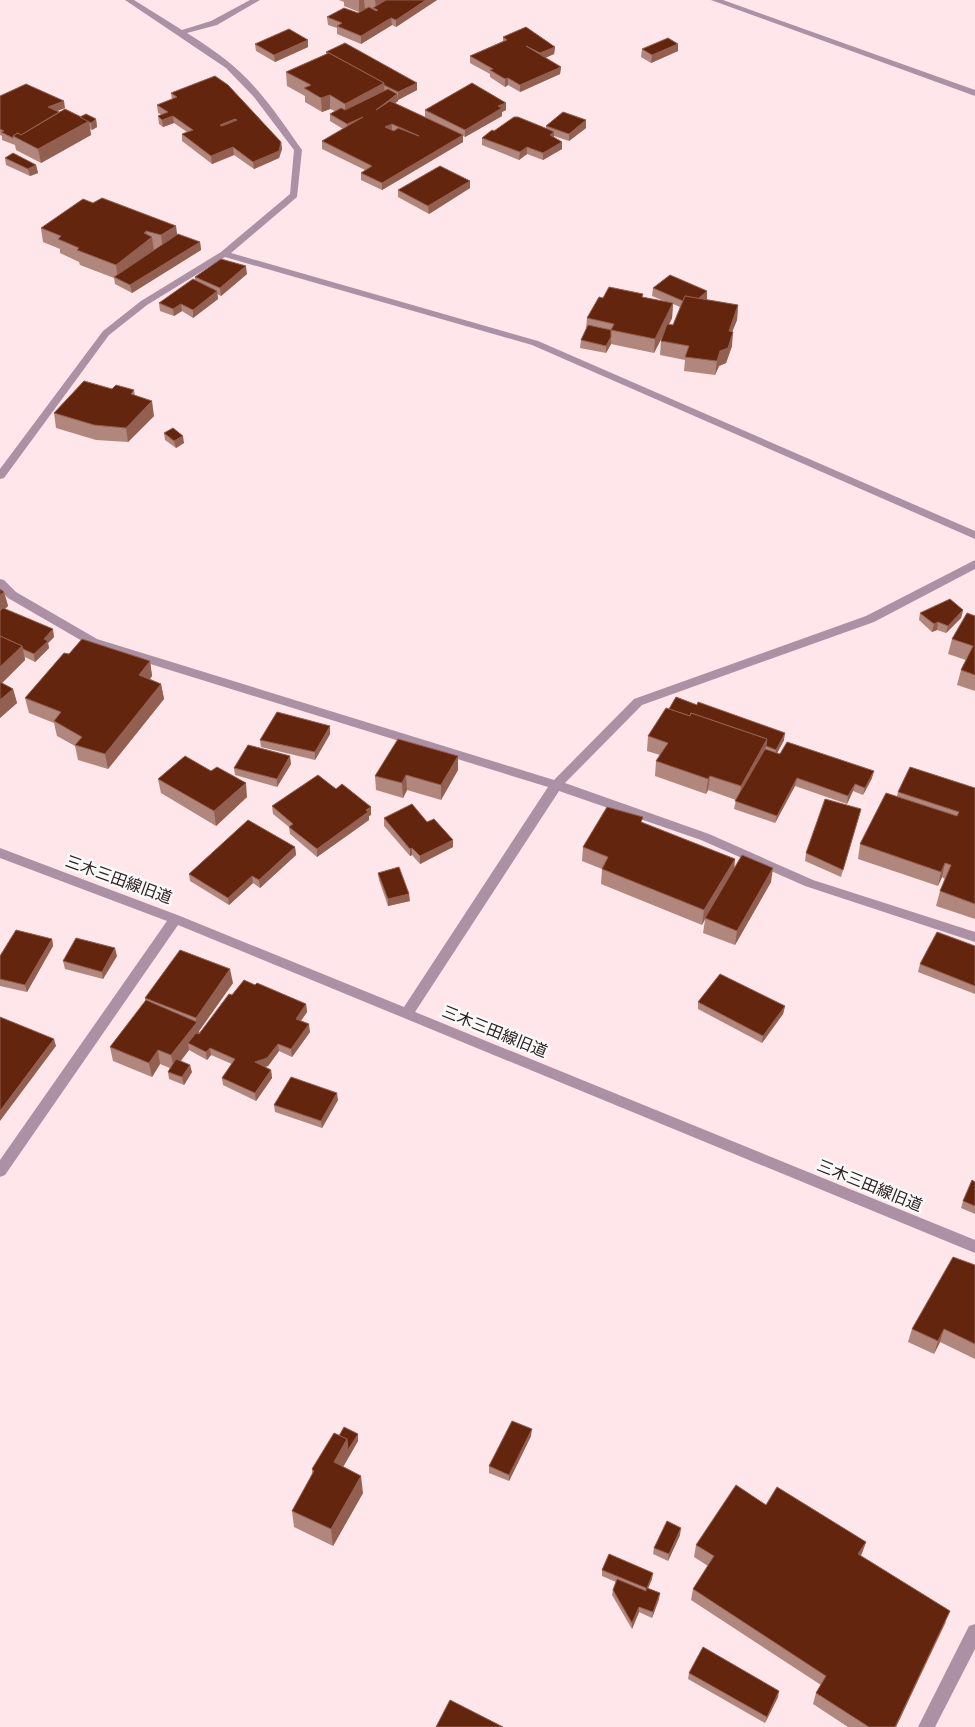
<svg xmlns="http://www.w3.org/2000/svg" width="975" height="1727" font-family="Lora,'Noto Sans JP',serif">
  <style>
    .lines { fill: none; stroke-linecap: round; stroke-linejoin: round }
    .minor { fill: #ac90a4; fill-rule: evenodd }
    .wall { fill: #b1867c; fill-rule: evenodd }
    .shaded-wall { fill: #925f50 }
    .building { fill: #64250e; stroke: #925f50; fill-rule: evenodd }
    .labels { text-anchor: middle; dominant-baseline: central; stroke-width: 5; stroke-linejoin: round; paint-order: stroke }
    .street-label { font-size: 16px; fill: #2f2023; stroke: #fafafa }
  </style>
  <rect width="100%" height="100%" fill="#fee6ea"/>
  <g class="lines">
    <g class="minor">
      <path d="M125,0H134L182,30L211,21L250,0H260L217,25L187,33C206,45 224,57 240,72C264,94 283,123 302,150L297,197L231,253L538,341L975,531V539L532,345L225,257L147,305L109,335L4,478L0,479V469L103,331L141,301L221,252L290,194L294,150L254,97L226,68Z"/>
      <polygon points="711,0 723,0 975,90 975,96"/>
      <polygon points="975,560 975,569 874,622 642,705 565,783 709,834 813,880 975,932 975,942 805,886 701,840 559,791 415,1012 975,1240 975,1253 178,925 5,1175 0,1177 0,1160 167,921 0,858 0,848 180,916 404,1007 548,787 89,645 8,598 0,590 0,579 4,580 16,592 97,639 554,780 634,699 866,616"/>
      <polygon points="975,1624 975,1649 935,1727 918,1727 969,1626"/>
    </g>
  </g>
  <g class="wall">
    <polygon points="339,0 437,0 396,27 392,25 361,44 337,34 337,28 328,25 327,17 358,13 366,9 365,9 359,12 344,6 344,2"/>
    <polygon points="503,37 555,47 554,54 545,58 561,67 560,74 520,92 508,85 505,87 490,77 490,74 470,63 470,56 503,41"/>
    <polygon points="255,44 308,47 275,62 256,51"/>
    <polygon points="642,49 678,51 651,63 641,57"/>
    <polygon points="326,52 417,83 417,90 398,100 398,101 395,103 425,117 425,110 506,103 506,110 502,112 502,116 465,137 463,136 463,142 382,190 361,180 361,173 365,170 322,149 322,141 343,129 330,121 330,114 335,111 330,109 322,112 305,102 305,96 287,86 286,72 326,54"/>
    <polygon points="215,76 281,142 282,149 279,158 254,169 234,155 212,164 182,141 182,134 187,132 174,123 163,127 159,124 158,116 162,115 158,113 157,105 172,100 171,93"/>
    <polygon points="0,96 65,108 57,111 96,119 97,127 92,130 90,129 91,135 41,163 16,150 15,145 2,140 2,136 0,135"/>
    <polygon points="546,126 586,128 569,141 554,136 554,138 562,142 562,149 543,160 527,154 519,160 482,145 482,138 494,131 546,128"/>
    <polygon points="5,158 36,165 38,173 30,176 6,165"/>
    <polygon points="470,181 470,188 429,214 398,197 398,190"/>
    <polygon points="93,203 177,235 200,242 201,250 132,293 115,284 114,278 80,265 79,262 60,253 60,249 43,242 41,228"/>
    <polygon points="247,274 221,296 217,294 218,299 193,318 182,311 174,316 160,311 159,303 195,280 195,277"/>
    <path d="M653,288L707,299L705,300L738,305L737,320L732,331V346L726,363L719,366L715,375L684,371L685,360L660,355L661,341L664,333L654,353L611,344L606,353L580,348L581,340L586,329L587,318L643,297L669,303L652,296ZM673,304L680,307L673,325H669L672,318Z"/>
    <polygon points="112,389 134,390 135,396 154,416 128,442 96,440 56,428 54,413"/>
    <polygon points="164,433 184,443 176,448 165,440"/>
    <polygon points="0,589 4,592 8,606 5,609 54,637 48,643 49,648 35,662 25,657 25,660 2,683 13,689 17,703 0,718"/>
    <polygon points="963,610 961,618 946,633 937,630 932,632 919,620 920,613"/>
    <polygon points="975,616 975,691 957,685 961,670 966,660 948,654 952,639"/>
    <polygon points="69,654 150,661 152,676 150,679 161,684 164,699 108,769 78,760 75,746 57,736 54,723 29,713 25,698"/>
    <polygon points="330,734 315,760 261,747 260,740"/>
    <polygon points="648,736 784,740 777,753 872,778 863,795 853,791 847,804 795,786 775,823 734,809 736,800 708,790 706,794 655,776 656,761 660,755 647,751"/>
    <polygon points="458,756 458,770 441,800 407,790 403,798 376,790 375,776"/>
    <polygon points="291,764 277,787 235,775 234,768"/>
    <polygon points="158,779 247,797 216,826 161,793"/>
    <polygon points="975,788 975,919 936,906 940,891 945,879 942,877 938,886 858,859 860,844 897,796 898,792"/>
    <polygon points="336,789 371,807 371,815 369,816 369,820 317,857 290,834 289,827 273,814 272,806"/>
    <polygon points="861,809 841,877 805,861 806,853"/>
    <polygon points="384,818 427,822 453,847 420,864 412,855 410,856 384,826"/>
    <polygon points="642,823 734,868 771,882 735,945 703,933 705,920 702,925 601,884 602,869 582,861 583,847"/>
    <polygon points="295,847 296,855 260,888 253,883 229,905 190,881 189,874"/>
    <polygon points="378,873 410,901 388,906 379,880"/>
    <polygon points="52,939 53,946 27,992 0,986 0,956"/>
    <polygon points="975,946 975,994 918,972 920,964"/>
    <polygon points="117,956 103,979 65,969 63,961"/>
    <polygon points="233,983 199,1031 199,1033 232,995 255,985 306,1004 307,1012 301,1021 310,1032 292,1057 279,1051 268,1066 264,1067 271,1070 272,1078 256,1101 223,1085 222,1078 232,1064 211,1055 207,1060 189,1050 181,1061 192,1072 184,1085 169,1079 168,1072 170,1068 160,1064 152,1077 113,1061 110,1047 145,1002 145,998"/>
    <polygon points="698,1002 785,1006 783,1014 762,1043 698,1009"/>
    <polygon points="338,1100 322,1128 275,1112 274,1105"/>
    <polygon points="975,1182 975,1214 961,1208 963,1201"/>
    <polygon points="975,1265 975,1359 940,1342 934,1354 908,1342 912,1329"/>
    <polygon points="358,1434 358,1441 343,1467 363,1493 333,1546 294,1527 292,1511 312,1474 312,1469 339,1436"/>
    <polygon points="531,1436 509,1481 489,1473 489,1466"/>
    <polygon points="766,1505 866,1542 862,1553 861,1556 946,1622 896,1727 848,1727 813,1704 816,1693 821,1685 691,1600 693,1589 708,1566 694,1557 696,1545"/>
    <polygon points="680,1535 668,1561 653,1554 654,1548"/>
    <polygon points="602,1570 652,1579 648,1588 659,1599 652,1618 639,1612 632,1629 612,1595 613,1590 616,1582 602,1576"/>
    <polygon points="689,1673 778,1697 765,1723 688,1679"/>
  </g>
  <g class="shaded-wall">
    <polygon points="359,0 364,0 365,9 359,12"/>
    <polygon points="375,0 398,0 378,10 376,9"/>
    <polygon points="426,0 437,0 396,27 396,20"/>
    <polygon points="391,18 392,25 361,44 361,36"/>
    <polygon points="308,40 308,47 275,62 274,55"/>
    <polygon points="678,44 678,51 651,63 652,55"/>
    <polygon points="555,47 554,54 540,60 540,53"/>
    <polygon points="561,67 560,74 520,92 520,85"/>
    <polygon points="508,78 508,85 505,87 505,79"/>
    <polygon points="384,83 385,97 345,118 345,104"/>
    <polygon points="417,83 417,90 398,100 398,92"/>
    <polygon points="397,94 398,101 376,117 376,110"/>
    <polygon points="330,95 330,109 322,112 321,98"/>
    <polygon points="64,101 65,108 49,114 48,107"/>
    <polygon points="506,103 506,110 502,112 502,116 465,137 465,130 498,106"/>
    <polygon points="173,116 174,123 163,127 162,120"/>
    <polygon points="363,117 347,131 347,124"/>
    <polygon points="96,119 97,127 92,130 91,123"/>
    <polygon points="235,119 236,126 221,132 220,125"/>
    <polygon points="586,120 586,128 569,141 569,134"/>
    <polygon points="89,121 91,135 41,163 38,149"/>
    <polygon points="392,124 392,131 385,127"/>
    <polygon points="554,132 554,139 550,135"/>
    <polygon points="463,135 463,142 382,190 382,183"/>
    <polygon points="281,142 282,149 279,158 254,169 253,162"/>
    <polygon points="562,142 562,149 543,160 543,153"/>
    <polygon points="233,147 234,155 212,164 211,156"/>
    <polygon points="527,147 527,154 519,160 520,152"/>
    <polygon points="36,165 38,173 30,176 28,169"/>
    <polygon points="470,181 470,188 429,214 428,206"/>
    <polygon points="176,226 178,240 163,250 161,235"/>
    <polygon points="146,231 148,241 152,237 154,252 118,280 116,265"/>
    <polygon points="200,242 201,250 132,293 130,285"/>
    <polygon points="246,266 247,274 221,296 220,288"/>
    <polygon points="217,291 218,299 193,318 193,310"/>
    <polygon points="707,291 707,299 691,311 691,304"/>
    <polygon points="673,303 672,318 654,353 655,339"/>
    <polygon points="181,304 182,311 174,316 173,309"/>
    <polygon points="738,305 737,320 727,345 729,331"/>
    <polygon points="733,332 732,346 726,363 719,366 715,375 717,361 720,351"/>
    <polygon points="611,337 611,344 606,353 606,346"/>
    <polygon points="152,401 154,416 128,442 126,428"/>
    <polygon points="183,436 184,443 176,448 174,441"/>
    <polygon points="4,592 8,606 0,613 0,595"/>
    <polygon points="963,610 961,618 946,633 948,626"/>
    <polygon points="938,622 937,630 932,632 934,624"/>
    <polygon points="53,629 54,637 48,643 49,648 35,662 34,654 44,639"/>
    <polygon points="22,646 25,660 0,685 0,667"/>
    <polygon points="150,661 152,676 142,690 139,675"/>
    <polygon points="161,684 164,699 108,769 105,754"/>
    <polygon points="13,689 17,703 0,718 0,700"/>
    <polygon points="330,726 330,734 315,760 315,752"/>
    <polygon points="785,733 784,740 775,757 776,750"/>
    <polygon points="767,739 765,754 739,801 741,786"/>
    <polygon points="290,756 291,764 277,787 277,779"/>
    <polygon points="458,756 458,770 441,800 441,785"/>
    <polygon points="874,771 872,778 863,795 865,788"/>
    <polygon points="406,775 407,790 403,798 402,783"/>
    <polygon points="710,776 708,790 706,794 708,779"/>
    <polygon points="797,778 795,786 775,823 777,816"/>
    <polygon points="246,783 247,797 216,826 214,811"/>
    <polygon points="855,784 853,791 847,804 848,796"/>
    <polygon points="371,807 371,815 369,816 369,820 317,857 317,849"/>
    <polygon points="453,840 453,847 420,864 420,856"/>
    <polygon points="295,847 296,855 260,888 259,880"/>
    <polygon points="412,848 412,855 410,856 410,849"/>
    <polygon points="735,859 734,874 705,918 702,925 704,910"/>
    <polygon points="945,863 942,877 938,886 941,872"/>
    <polygon points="773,868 771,882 735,945 737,931"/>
    <polygon points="252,876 253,883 229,905 228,898"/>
    <polygon points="409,894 410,901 388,906 388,899"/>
    <polygon points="52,939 53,946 27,992 25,985"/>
    <polygon points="115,948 117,956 103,979 102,972"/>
    <polygon points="230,969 233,983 199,1031 200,1036 188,1043 189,1050 174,1069 171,1055 196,1023 196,1018"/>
    <polygon points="306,1004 307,1012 297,1026 296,1019"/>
    <polygon points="785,1006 783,1014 762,1043 763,1036"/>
    <polygon points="309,1024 310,1032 292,1057 291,1049"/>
    <polygon points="54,1039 56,1046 0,1121 0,1111"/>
    <polygon points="278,1044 279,1051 268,1066 256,1070 255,1062"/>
    <polygon points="210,1048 211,1055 207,1060 206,1052"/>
    <polygon points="158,1050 160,1064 152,1077 149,1063"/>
    <polygon points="190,1065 192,1072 184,1085 182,1077"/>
    <polygon points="271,1070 272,1078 256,1101 255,1093"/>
    <polygon points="337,1093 338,1100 322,1128 321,1121"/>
    <polygon points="944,1329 940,1342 934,1354 938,1341"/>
    <polygon points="532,1429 531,1436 509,1481 509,1475"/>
    <polygon points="358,1434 358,1441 336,1479 334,1462 347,1439"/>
    <polygon points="361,1476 363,1493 333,1546 331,1529"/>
    <polygon points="681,1528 680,1535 668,1561 669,1554"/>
    <polygon points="866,1542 862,1553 854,1566 858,1554"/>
    <polygon points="653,1573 652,1579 646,1593 647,1588"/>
    <polygon points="660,1593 659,1599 652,1618 653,1612"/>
    <polygon points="639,1607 639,1612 632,1629 632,1623"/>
    <polygon points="950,1611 896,1727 895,1727"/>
    <polygon points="779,1691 778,1697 765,1723 767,1717"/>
  </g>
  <g class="building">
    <polygon points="386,0 426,0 396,20 391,18 361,36 337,26 342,23 327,17 344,8 358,13 369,7 376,11 378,10 373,8"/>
    <polygon points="526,27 555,47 540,53 526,46 561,67 520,85 508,78 505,79 490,70 493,69 470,56 507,40 503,37"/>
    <polygon points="289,29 308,40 274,55 255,44"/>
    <polygon points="668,38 678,44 652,55 642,49"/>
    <polygon points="345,43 417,83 398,92 384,85 384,83 329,53 328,53 326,52"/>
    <polygon points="329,53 384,83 345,104 330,95 321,98 304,88 311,85 286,72"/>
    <path d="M215,76L228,85L281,142L279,151L253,162L233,147L211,156L182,134L193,130L173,116L162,120L158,116L168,112L157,105L177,97L171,93ZM235,119L237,120L222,126L220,125Z"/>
    <polygon points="472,83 506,103 498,106 502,108 465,130 425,110"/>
    <polygon points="26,84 64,101 48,107 59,112 21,135 18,133 13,136 13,138 1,132 4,131 0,129 0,96"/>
    <path d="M388,89L397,94L376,110L390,101L463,135L382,183L361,173L372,166L322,141L363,117L347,124L330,114L341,108L345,110ZM392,124L419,136L398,128L394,131L385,127Z"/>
    <polygon points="65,109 89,121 38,149 13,136 18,133 21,135"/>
    <polygon points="563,112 586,120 569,134 546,126"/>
    <polygon points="86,114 96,119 91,123 80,117"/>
    <polygon points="514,117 518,117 550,130 554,132 550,135 562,142 543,153 527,147 520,152 482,138 492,130 494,131"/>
    <polygon points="13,153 36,165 28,169 5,158"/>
    <polygon points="440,166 470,181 428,206 398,190"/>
    <polygon points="102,198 176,226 161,235 146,231 144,233 152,237 116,265 77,250 79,248 58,239 61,236 41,228 83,199 93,203"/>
    <polygon points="178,234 200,242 130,285 114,277"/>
    <polygon points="221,259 246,266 220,288 195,277"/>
    <polygon points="670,275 707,291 698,299 685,296 683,301 653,288"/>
    <polygon points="193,279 217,291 193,310 181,304 173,309 159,303"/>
    <polygon points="609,287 643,294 642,297 673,303 655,339 611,330 614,324 587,318 599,297 603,298"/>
    <polygon points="685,296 738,305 729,331 733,332 728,348 720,351 717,361 685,357 689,346 661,341 667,324 673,325"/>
    <polygon points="588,325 611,330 611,337 606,346 581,340"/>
    <polygon points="84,381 112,389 116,385 134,390 131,394 152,401 126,428 94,425 54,413"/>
    <polygon points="173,428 183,436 174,441 164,433"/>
    <polygon points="0,589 4,592 0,595"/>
    <polygon points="950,599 963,610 948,626 938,622 934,624 920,613"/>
    <polygon points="3,608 53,629 44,639 48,641 34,654 23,649 22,646 0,636 0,611"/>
    <polygon points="967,613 975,616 975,675 961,670 973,646 952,639"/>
    <polygon points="0,636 22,646 0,667"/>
    <polygon points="82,639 150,661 139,675 161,684 105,754 75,745 82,737 54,721 61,712 25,698 64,653 69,654"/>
    <polygon points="0,682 13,689 0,700"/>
    <polygon points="676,697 697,705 698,702 785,733 776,750 766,746 767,739 691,713 690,716 669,709"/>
    <polygon points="666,708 690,716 691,713 767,739 741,786 710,776 708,779 656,761 668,743 648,736"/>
    <polygon points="277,712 330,726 315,752 260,740"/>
    <polygon points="398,739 458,756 441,785 406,775 402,783 375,776"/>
    <polygon points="787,742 874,771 865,788 855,784 848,796 797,778 777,816 735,801 765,749 780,754"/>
    <polygon points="248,745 290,756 277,779 234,768"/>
    <polygon points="185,756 211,771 217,767 246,783 214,811 158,779"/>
    <polygon points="910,767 975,788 975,904 940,891 951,865 945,863 941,872 860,844 886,793 957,816 959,812 898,792"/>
    <polygon points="318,775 336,789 342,784 371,807 366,810 368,812 317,849 289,827 293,824 272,806"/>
    <polygon points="825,799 861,809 843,870 806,853"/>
    <polygon points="412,804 427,822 434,819 453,840 420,856 412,848 410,849 384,818"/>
    <polygon points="607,807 643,817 641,822 735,859 704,910 602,869 608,857 583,847"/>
    <polygon points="248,820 295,847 259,880 252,876 228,898 189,874"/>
    <polygon points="742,855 773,868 737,931 705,918"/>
    <polygon points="399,867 409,894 388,899 378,873"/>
    <polygon points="16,930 52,939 25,985 0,979 0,956"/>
    <polygon points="937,932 975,946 975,986 920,964"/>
    <polygon points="76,938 115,948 102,972 63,961"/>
    <polygon points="180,950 230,969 196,1018 145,998"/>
    <polygon points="720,974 785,1006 763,1036 698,1002"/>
    <polygon points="244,980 255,985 257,983 306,1004 296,1019 309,1024 291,1049 278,1044 267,1058 255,1062 271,1070 255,1093 222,1078 235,1059 210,1048 206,1052 188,1043 196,1033 199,1034 229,994 232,995"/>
    <polygon points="146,1000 197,1022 171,1055 158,1050 149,1063 110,1047"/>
    <polygon points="0,1017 54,1039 0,1111"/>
    <polygon points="176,1059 190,1065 182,1077 168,1072"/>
    <polygon points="291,1077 337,1093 321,1121 274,1105"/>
    <polygon points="972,1180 975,1182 975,1206 963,1201"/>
    <polygon points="953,1257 975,1265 975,1344 944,1329 938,1341 912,1329"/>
    <polygon points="512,1421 532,1429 509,1475 489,1466"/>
    <polygon points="344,1427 358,1434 348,1450 347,1439 339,1436"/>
    <polygon points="334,1433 347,1439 334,1462 361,1476 331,1529 292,1511 314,1471 312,1469"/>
    <polygon points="736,1485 766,1505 777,1487 866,1542 858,1554 950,1611 895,1727 869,1727 816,1693 826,1676 693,1589 714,1556 696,1545"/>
    <polygon points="667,1521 681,1528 669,1554 654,1548"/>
    <polygon points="609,1554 653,1573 647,1588 660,1593 653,1612 639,1607 632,1623 613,1590 617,1579 646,1591 646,1588 602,1570"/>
    <polygon points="703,1647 779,1691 767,1717 689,1673"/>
    <polygon points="450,1700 503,1727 436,1727"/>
  </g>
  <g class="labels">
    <g class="street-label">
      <text transform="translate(119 879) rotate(20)">三木三田線旧道</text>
      <text transform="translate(495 1031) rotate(22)">三木三田線旧道</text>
      <text transform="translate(870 1185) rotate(22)">三木三田線旧道</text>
    </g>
  </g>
</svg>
